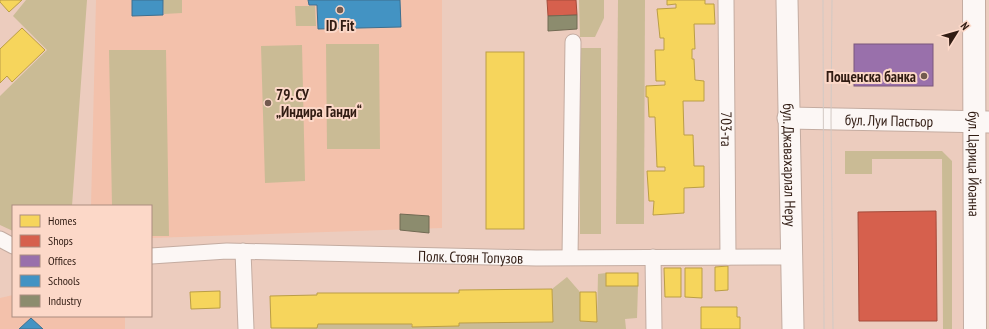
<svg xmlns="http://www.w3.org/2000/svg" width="989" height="329" font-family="'PT Sans Narrow',sans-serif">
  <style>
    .built { fill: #f3c1ab }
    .green { fill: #cabb95 }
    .homes { fill: #f6d55c; stroke: #bb9e46 }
    .shops { fill: #d6604d; stroke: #a44c3c }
    .offices { fill: #9970ab; stroke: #7a577d }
    .schools { fill: #4393c3; stroke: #3e6f8e }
    .industry { fill: #8c8c6e; stroke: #716a53 }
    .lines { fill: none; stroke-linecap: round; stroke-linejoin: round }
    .street-casing { stroke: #c4aca1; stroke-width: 17 }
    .secondary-casing { stroke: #c4aca1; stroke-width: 23 }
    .primary-casing { stroke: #c4aca1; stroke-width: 24 }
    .street { stroke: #fcf7f5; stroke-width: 15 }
    .secondary { stroke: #fcf7f5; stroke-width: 21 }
    .primary { stroke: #fcf7f5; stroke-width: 22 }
    .tram { stroke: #d2c9c4; stroke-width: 1 }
    .poi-dot { fill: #725a4f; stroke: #fcd8c8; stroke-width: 1.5 }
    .labels { text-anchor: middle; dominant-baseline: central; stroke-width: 4; stroke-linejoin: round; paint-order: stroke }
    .poi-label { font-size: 15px; font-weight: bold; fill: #311c13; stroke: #fcd8c8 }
    .street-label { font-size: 15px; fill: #311c13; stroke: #fcd8c8 }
  </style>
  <rect width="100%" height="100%" fill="#ecccbe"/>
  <g class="built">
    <polygon points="96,0 442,0 442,228 151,238 151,206 91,206"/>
    <polygon points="13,295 13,316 125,316 125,329 0,329 0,298"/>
  </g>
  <g class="green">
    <polygon points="26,0 87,0 72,206 13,206 13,231 0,225 0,96 47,50 13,16"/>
    <polygon points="163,0 182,0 182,13 164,14"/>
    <polygon points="579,0 604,0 604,18 595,37 580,37"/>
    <polygon points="618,0 645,0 644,224 616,224"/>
    <polygon points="295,6 315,6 316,26 296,26"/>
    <polygon points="326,44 379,44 380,149 327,149"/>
    <polygon points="302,45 305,181 265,183 261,46"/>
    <rect x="580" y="48" width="21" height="186"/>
    <polygon points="109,50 166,50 169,236 151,236 151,206 112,206"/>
    <polygon points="845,151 942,151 952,161 952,329 943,329 942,159 872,159 872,174 845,174"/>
    <polygon points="606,273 606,286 638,286 637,318 625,319 626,329 270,329 317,328 318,324 411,324 412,327 459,326 459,323 553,322 552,289 567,277 580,292 580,321 597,322 598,274"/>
  </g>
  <g class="homes">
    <polygon points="0,0 22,0 9,12 0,2"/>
    <polygon points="667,0 705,0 705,4 714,4 715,24 694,24 695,49 692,49 692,59 694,59 695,80 704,81 704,101 683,101 684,135 693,135 694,166 704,166 704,187 684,188 684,213 653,215 654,201 649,201 647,171 665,171 665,167 657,167 655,117 649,117 648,97 646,97 646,86 665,85 665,81 656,81 655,50 664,50 664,38 660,38 657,9 676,8 676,4 667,5"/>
    <polygon points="22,28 45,50 12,82 7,76 0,83 0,49"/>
    <rect x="486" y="52" width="38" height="177"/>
    <polygon points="728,266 728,290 715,291 715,267"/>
    <polygon points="664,268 681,268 681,297 665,297"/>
    <polygon points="685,268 702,268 702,298 685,297"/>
    <rect x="606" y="273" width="32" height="13"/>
    <polygon points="552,289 553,322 459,323 459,326 412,327 412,324 318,324 317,328 271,328 270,296 317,295 317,293 459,293 459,290"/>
    <polygon points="220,291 220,308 191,309 190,292"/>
    <polygon points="580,292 596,292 597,322 580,321"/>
    <polygon points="701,307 737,307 737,317 740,317 740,329 701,329"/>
  </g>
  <g class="shops">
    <polygon points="547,0 576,0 577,15 548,16"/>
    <polygon points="936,211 937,321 859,321 858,212"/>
  </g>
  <rect class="offices" x="854" y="44" width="79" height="42"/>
  <g class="schools">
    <polygon points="132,0 163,0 163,15 132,16"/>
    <polygon points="308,0 400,0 401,27 318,29 317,5 309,5"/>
    <polygon points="31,318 43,329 19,329"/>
  </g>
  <g class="industry">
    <polygon points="577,15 577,29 548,31 548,16"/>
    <polygon points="400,214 429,216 429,233 400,230"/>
  </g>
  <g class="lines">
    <defs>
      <g id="street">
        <path id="s1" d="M726,0L728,257"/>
        <polyline points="0,239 13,246"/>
        <polyline points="243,251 246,329"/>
        <path id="s2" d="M151,256L227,251L536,258L791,257"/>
        <polyline points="570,257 573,42"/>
        <polyline points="653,257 654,329"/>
      </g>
      <g id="secondary">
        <path id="s3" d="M787,0L793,329"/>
        <path id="s4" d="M788,118L989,122"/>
      </g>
      <g id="primary">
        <path id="s5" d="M974,0L975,329"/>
      </g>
    </defs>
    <use href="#street" class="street-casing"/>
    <use href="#secondary" class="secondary-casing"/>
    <use href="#primary" class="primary-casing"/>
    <use href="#street" class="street"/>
    <use href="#secondary" class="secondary"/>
    <use href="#primary" class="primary"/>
    <g class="tram">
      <polyline points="823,0 824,329"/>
      <polyline points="832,0 831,119 833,329"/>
    </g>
  </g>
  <g class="poi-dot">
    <circle cx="340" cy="10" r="4"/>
    <circle cx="924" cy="76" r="4"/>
    <circle cx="268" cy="103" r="4"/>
  </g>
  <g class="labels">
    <g class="poi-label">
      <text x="340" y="25">ID Fit</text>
      <text x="916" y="76" text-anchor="end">Пощенска банка</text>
      <text x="276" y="94" text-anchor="start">79. СУ<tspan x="276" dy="17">„Индира Ганди“</tspan></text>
    </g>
    <g class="street-label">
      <text stroke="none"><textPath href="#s4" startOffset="101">бул. Луи Пастьор</textPath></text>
      <text stroke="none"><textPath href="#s1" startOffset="129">703-та</textPath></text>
      <text stroke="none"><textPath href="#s5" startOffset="164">бул. Царица Йоанна</textPath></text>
      <text stroke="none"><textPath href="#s3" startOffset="165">бул. Джавахарлал Неру</textPath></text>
      <text stroke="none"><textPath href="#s2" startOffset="320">Полк. Стоян Топузов</textPath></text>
    </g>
  </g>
  <rect x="12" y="205" width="140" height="112" fill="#fcd8c8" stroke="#ab8d80"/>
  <rect x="20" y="215" width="20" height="12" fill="#f6d55c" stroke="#ab8d80"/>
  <text x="48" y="225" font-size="12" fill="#311c13">Homes</text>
  <rect x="20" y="235" width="20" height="12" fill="#d6604d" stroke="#ab8d80"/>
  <text x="48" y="245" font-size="12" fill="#311c13">Shops</text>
  <rect x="20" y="255" width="20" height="12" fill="#9970ab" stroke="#ab8d80"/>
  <text x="48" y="265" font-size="12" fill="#311c13">Offices</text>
  <rect x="20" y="275" width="20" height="12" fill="#4393c3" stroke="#ab8d80"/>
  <text x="48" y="285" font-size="12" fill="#311c13">Schools</text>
  <rect x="20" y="295" width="20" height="12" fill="#8c8c6e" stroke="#ab8d80"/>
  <text x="48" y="305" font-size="12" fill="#311c13">Industry</text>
  <g transform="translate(957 32) rotate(53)" stroke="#fcd8c8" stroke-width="3" paint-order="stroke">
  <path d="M0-3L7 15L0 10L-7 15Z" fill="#311c13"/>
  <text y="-6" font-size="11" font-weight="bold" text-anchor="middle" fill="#311c13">N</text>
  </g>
</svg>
